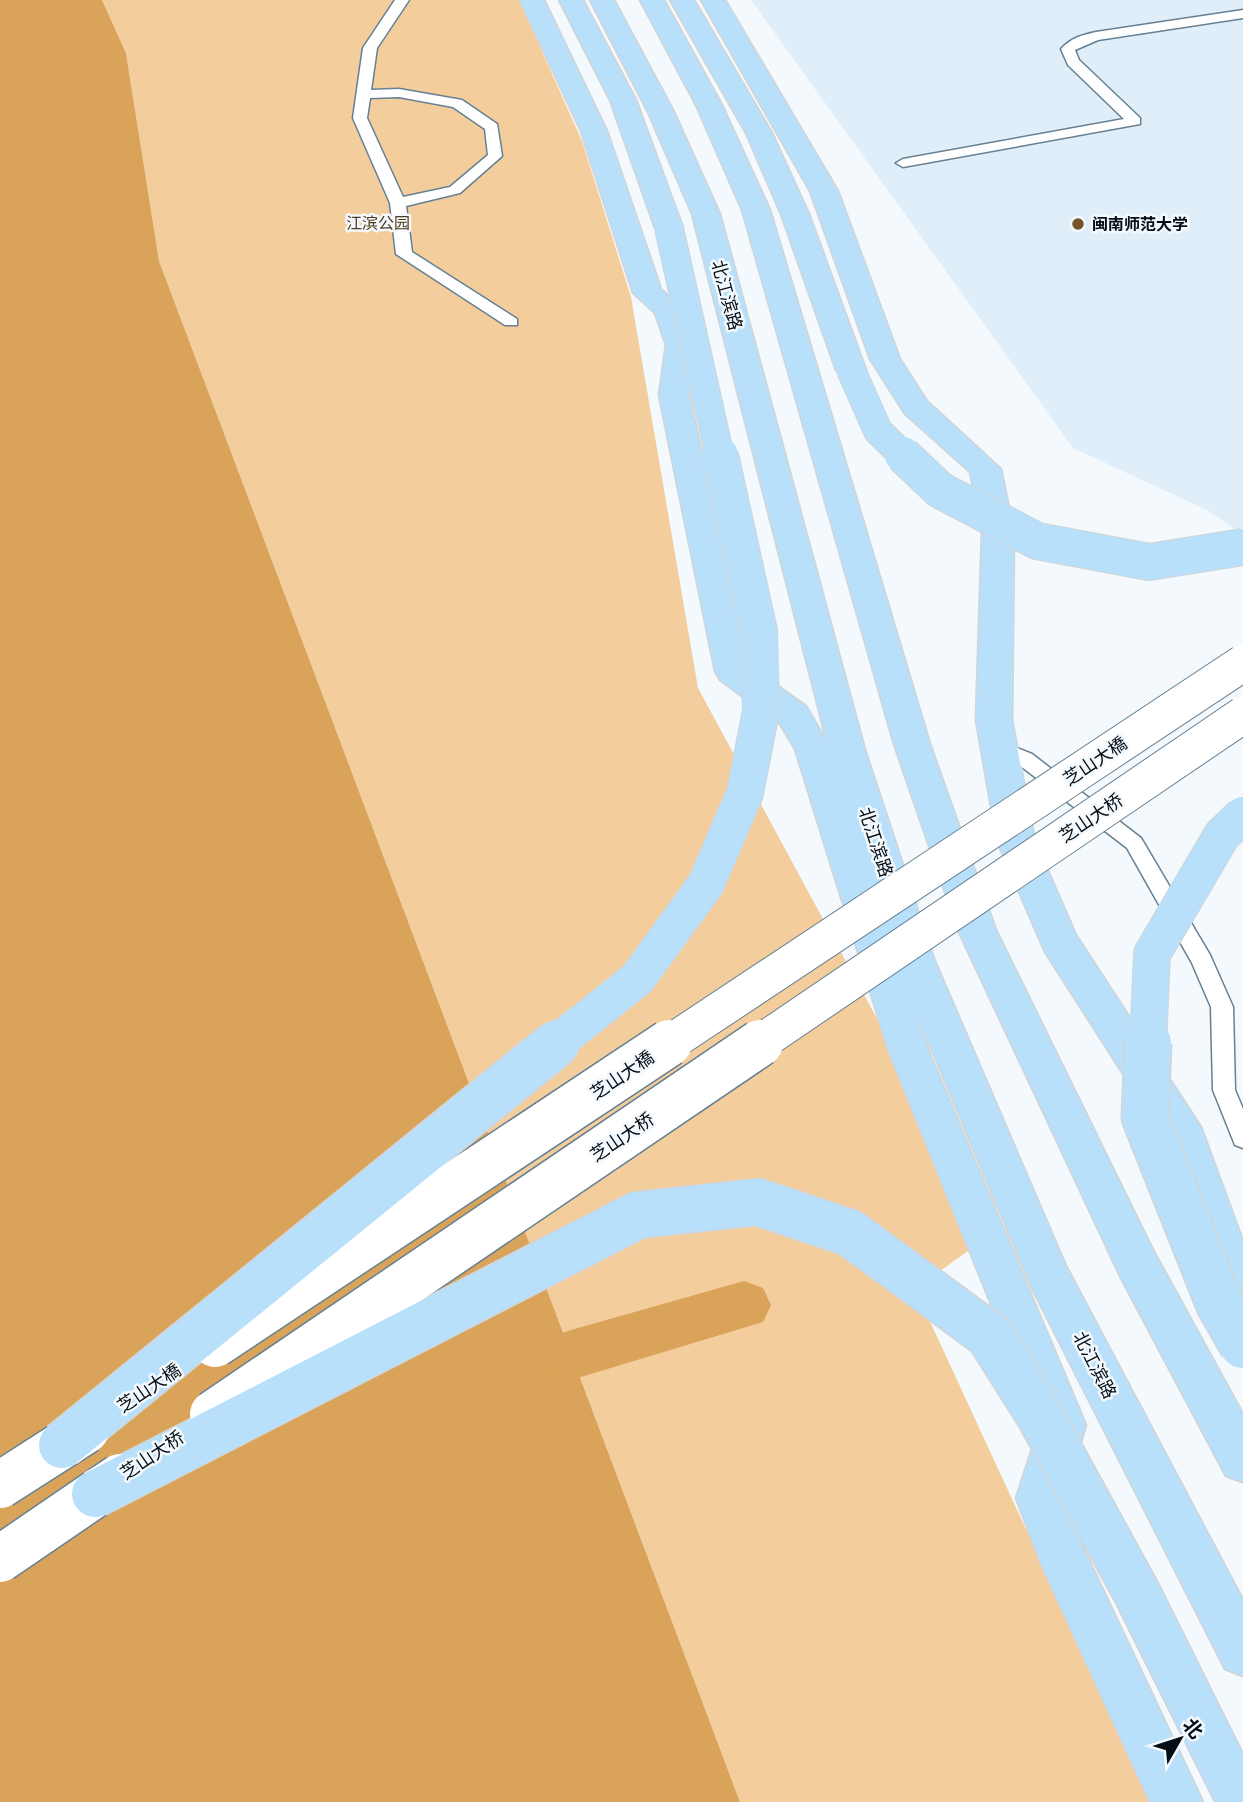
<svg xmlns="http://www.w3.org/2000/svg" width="1243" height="1802" font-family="'Titillium Web','Noto Sans SC',sans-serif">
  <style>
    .built { fill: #e0eef9 }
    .green { fill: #f4cd9c }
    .water { fill: #d9a359 }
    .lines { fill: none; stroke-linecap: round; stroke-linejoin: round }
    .canal { fill: #d9a359; fill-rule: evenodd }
    .lane-casing { stroke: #668093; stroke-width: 3 }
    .primary-casing { stroke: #d2d4d5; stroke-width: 3 }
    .lane { fill: #fff; fill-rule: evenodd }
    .primary { fill: #b8e0fb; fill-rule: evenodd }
    .secondary-bridge-far1-casing { stroke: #668093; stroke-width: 38; stroke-linecap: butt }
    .secondary-bridge-casing { stroke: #668093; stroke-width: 49; stroke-linecap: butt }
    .primary-bridge-far2-casing { stroke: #d2d4d5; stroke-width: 30; stroke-linecap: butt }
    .primary-bridge-far1-casing { stroke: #d2d4d5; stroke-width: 38; stroke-linecap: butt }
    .primary-bridge-casing { stroke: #d2d4d5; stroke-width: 49; stroke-linecap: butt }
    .secondary-bridge-far1 { stroke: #fff; stroke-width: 36 }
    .secondary-bridge { stroke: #fff; stroke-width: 46 }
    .primary-bridge-far2 { stroke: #b8e0fb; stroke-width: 28 }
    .primary-bridge-far1 { stroke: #b8e0fb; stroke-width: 36 }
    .primary-bridge { stroke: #b8e0fb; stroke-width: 46 }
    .poi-dot { fill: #74552a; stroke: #f3f9fd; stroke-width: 2.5 }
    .labels { text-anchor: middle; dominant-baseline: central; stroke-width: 5; stroke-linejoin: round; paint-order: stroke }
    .far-park-label { font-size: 16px; fill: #523b1c; stroke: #f3f9fd }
    .far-poi-label { font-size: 16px; font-weight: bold; fill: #050e15; stroke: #f3f9fd; text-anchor: start }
    .street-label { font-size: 18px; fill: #050e15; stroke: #f3f9fd }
  </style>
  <rect width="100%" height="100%" fill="#f3f9fd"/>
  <polygon class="built" points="751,0 1243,0 1243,535 1209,511 1073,448"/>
  <polygon class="green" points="102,0 519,0 582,141 631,297 698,688 993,1233 915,1289 1152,1802 740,1802 159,261 126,53"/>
  <polygon class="water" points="0,0 102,0 126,53 159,261 740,1802 0,1802"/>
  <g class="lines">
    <polygon class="canal" points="744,1281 763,1288 771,1305 763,1322 571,1380 551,1373 543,1355 551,1337 571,1330"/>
    <defs>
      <g id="lane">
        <path d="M395,0H409L377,48L371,90L399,89L462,100L497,124L502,156L460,193L406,206L412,252L517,319V325H505L396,254L390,203L353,118L363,48ZM399,97L453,107L485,129L488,155L450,187L403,197L367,118L370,98Z"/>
        <path d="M1243,10V18L1098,40L1075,50L1079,60L1140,118V124L903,167L896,163L903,159L1124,119L1068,65L1061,49C1071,38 1082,35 1096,32Z"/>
        <polygon points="997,740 1032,754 1141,838 1210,955 1233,1007 1235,1090 1243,1109 1243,1148 1235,1145 1213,1090 1211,1007 1192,963 1127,848 1018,764 990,752 987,747 990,742"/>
      </g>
      <g id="primary">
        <polygon points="520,0 544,0 607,131 661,289 683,309 696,345 689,395 748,665 806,706 827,742 692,214 648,112 590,0 614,0 674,112 720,214 865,750 934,959 1066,1266 1243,1600 1243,1676 1225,1669 1032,1288 916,1012 929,1052 1086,1425 1064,1498 1080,1541 1203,1802 1150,1802 1042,1566 1016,1498 1040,1425 889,1052 795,749 780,724 720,680 715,671 659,395 666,345 655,313 633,293 581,131"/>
        <polygon points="559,0 583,0 636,100 683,228 679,234 669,236 659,234 655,228 610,100"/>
        <polygon points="640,0 664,0 722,105 770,210 930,744 996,930 1153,1250 1243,1414 1243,1482 1226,1476 1121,1278 958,930 894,744 742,210 696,105"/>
        <polygon points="670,0 694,0 772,133 809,214 866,370 862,376 851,379 840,376 836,370 781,214 746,133"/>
        <polygon points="701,0 725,0 838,191 900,359 927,401 1001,469 1014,533 1012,720 1035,841 1076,935 1201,1127 1243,1241 1243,1309 1227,1303 1216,1285 1161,1133 1045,952 997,841 976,720 982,533 970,472 905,414 870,359 810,191"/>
      </g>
    </defs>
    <use href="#lane" class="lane-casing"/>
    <use href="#primary" class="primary-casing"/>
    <use href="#lane" class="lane"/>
    <use href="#primary" class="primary"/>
    <defs>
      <g id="secondary-bridge-far1">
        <polyline points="667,1045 1243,663"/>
        <polyline points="757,1045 1243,715"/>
      </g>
      <g id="secondary-bridge">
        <polyline points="215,1344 669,1043"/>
        <polyline points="213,1414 760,1043"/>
        <polyline points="0,1485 86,1430"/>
        <polyline points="0,1559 120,1477"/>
      </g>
      <g id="primary-bridge-far2">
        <polyline points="669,228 720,457"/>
        <polyline points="851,370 878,431 905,457"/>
      </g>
      <g id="primary-bridge-far1">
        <polyline points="903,455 940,490 1037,541 1149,562 1243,547"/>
        <polyline points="554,1045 637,979 706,884 745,793 761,711 759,631 720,455"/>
        <polyline points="1148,1045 1152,954 1222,835 1243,815"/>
      </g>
      <g id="primary-bridge">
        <polyline points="1148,1043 1145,1117 1219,1303 1243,1345"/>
        <polyline points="62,1445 557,1043"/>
        <polyline points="95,1494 638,1215 758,1202 850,1233 989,1335 1040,1416 1137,1593 1241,1802"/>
      </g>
    </defs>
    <use href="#secondary-bridge-far1" class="secondary-bridge-far1-casing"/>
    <use href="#secondary-bridge" class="secondary-bridge-casing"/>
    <use href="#primary-bridge-far2" class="primary-bridge-far2-casing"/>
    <use href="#primary-bridge-far1" class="primary-bridge-far1-casing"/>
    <use href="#primary-bridge" class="primary-bridge-casing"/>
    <use href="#secondary-bridge-far1" class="secondary-bridge-far1"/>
    <use href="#secondary-bridge" class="secondary-bridge"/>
    <use href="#primary-bridge-far2" class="primary-bridge-far2"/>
    <use href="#primary-bridge-far1" class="primary-bridge-far1"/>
    <use href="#primary-bridge" class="primary-bridge"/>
  </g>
  <circle class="poi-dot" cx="1078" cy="224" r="7"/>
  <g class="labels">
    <g class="far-park-label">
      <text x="378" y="223">江滨公园</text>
    </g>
    <g class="far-poi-label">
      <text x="1092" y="224">闽南师范大学</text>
    </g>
    <g class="street-label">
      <text transform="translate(727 295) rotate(75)">北江滨路</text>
      <text transform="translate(1095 761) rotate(-34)">芝山大橋</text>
      <text transform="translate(1091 818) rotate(-34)">芝山大桥</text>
      <text transform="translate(876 842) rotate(72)">北江滨路</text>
      <text transform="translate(622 1075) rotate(-34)">芝山大橋</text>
      <text transform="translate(622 1137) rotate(-34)">芝山大桥</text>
      <text transform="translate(1095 1365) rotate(63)">北江滨路</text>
      <text transform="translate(149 1388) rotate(-34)">芝山大橋</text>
      <text transform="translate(152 1455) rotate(-34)">芝山大桥</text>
    </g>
  </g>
  <g transform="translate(1180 1739) rotate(51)" stroke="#f3f9fd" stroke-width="5" paint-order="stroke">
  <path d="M0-5L12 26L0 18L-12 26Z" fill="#050e15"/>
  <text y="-10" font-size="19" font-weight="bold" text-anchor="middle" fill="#050e15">北</text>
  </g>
</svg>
